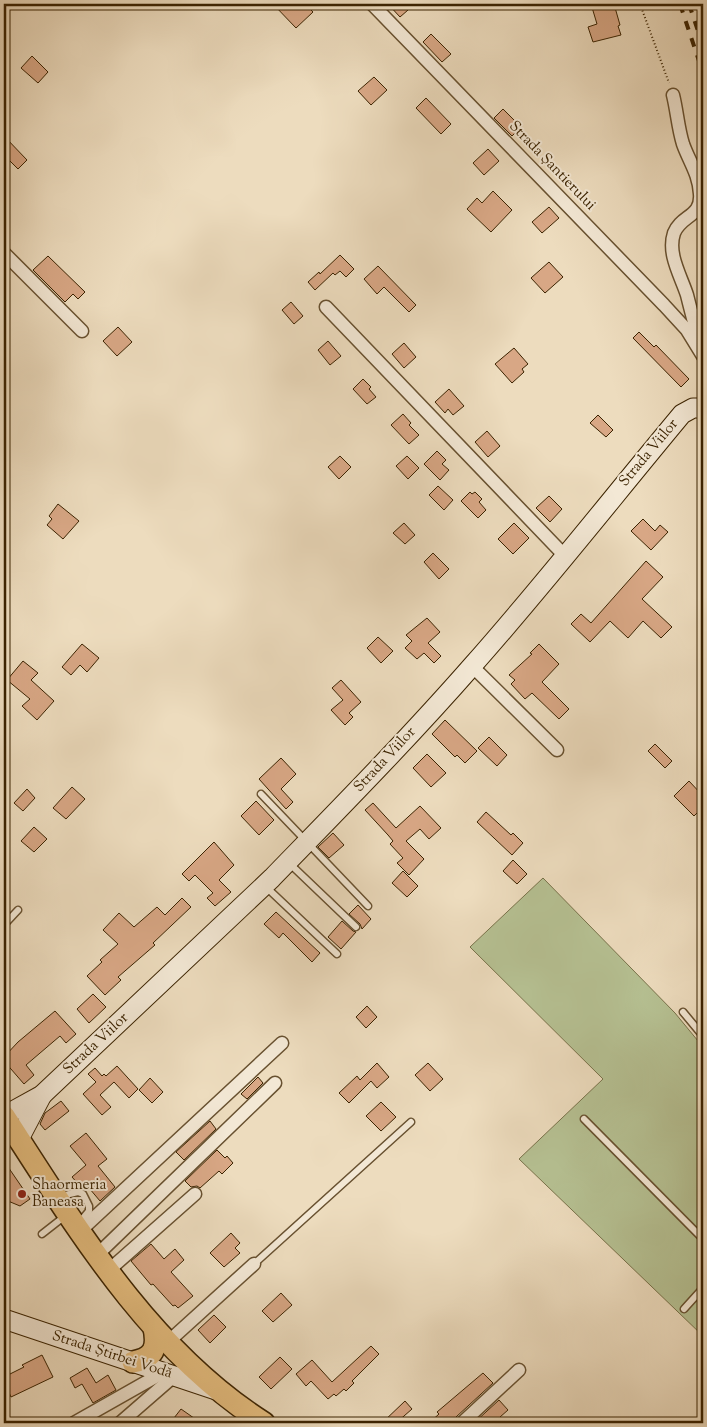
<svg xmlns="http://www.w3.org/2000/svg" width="707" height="1427" font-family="'Sorts Mill Goudy',serif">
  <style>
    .green { fill: #b6c193; stroke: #78724a }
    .building { fill: #d8a785; stroke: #3b2301 }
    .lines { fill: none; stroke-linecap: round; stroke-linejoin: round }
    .lane-casing { stroke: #685130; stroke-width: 9 }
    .street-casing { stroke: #685130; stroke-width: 15 }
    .secondary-casing { stroke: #3b2301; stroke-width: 21 }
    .primary-casing { stroke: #3b2301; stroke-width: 24 }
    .path { stroke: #3b2301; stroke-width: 2; stroke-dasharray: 1 2.5; stroke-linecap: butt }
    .lane { stroke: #f3e8d5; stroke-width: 6 }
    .street { stroke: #f3e8d5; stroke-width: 12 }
    .secondary { stroke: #f3e8d5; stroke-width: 19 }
    .primary { stroke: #e6be7f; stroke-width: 21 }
    .rail { stroke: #3b2301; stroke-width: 4; stroke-dasharray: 9 9; stroke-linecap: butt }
    .poi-dot { fill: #8f2418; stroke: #f3e8d5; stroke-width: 2 }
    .labels { text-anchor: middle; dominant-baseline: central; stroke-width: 4; stroke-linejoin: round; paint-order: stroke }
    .street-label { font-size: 15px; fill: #3b2301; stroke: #f3e8d5 }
    .poi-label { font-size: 15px; fill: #3b2301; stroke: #f3e8d5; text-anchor: start }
  </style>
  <rect width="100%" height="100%" fill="#eddcbe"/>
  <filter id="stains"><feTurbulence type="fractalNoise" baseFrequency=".004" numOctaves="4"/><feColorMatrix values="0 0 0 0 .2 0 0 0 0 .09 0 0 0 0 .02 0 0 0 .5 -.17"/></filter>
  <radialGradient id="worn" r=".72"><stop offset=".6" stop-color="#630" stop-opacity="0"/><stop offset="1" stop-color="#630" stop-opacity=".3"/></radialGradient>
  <polygon class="green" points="543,878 675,1013 703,1047 703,1336 519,1159 603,1079 470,947"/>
  <g class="building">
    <polygon points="273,4 305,4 313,12 296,28"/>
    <polygon points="388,4 402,4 408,10 400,17"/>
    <polygon points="591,4 614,4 620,25 618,26 621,35 593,42 588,27 597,24"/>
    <polygon points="431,34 451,54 442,62 423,42"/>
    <polygon points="32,56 48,72 38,83 21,68"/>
    <polygon points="374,77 387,90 371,105 358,91"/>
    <polygon points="426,98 451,124 441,134 416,108"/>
    <polygon points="503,109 521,127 512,136 494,118"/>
    <polygon points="4,136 27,160 18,169 4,155"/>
    <polygon points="488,149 499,161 484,175 473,163"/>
    <polygon points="493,191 512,210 491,232 467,209 477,198 482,203"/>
    <polygon points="549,207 559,218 542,233 532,222"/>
    <polygon points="340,255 354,269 346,277 340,271 335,275 333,273 315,290 308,282 319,272 320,274"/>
    <polygon points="48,256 85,292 78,299 73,294 65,302 33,270"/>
    <polygon points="549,262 563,277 545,293 531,278"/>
    <polygon points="378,266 416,305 409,312 384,287 377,294 364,279"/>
    <polygon points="291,302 303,316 294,324 282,310"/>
    <polygon points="118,327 132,342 117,356 103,341"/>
    <polygon points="639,332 654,347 656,345 689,379 681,387 633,338"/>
    <polygon points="328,341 341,356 330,365 318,350"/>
    <polygon points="404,343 416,357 404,368 392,354"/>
    <polygon points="514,348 528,364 522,369 524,372 512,383 495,364"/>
    <polygon points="363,379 371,387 369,389 376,397 367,404 353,389"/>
    <polygon points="449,389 464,406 453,415 448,409 445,413 435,402"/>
    <polygon points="403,414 411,423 409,425 419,435 409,444 391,425"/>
    <polygon points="598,415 613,430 606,437 590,423"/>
    <polygon points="487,431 500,446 488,457 475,442"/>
    <polygon points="437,451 446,460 442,464 449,470 440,480 424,464"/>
    <polygon points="340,456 351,467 339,479 328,467"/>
    <polygon points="407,456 419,468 408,479 396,466"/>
    <polygon points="438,486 453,500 444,510 429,495"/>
    <polygon points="470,492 472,494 475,492 482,499 479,502 486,510 478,518 461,501"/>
    <polygon points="549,496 562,509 550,522 536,508"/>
    <polygon points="58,504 79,521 63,539 47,525 52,519 49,516"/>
    <polygon points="643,519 655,531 660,525 668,532 651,550 631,531"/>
    <polygon points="404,523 415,535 405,544 393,533"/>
    <polygon points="514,523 529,538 513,554 498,539"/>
    <polygon points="433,553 449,569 439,579 424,562"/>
    <polygon points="646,561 663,577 642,599 672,627 661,638 643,621 628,638 610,621 590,642 571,624 581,614 591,623"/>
    <polygon points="427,618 440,632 428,643 441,656 434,663 424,653 417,659 405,648 412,641 406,635"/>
    <polygon points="378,637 393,651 381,663 367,648"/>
    <polygon points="82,644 99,658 87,672 80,665 71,675 62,667"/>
    <polygon points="539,644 559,664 542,682 569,709 559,719 532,693 525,699 511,684 515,680 509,675 532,654 530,653"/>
    <polygon points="23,661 38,673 31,680 54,701 37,720 22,706 30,699 7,680"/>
    <polygon points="341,680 361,702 349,713 353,717 345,725 331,710 343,700 332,688"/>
    <polygon points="445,720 477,751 465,763 457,755 455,757 432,734"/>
    <polygon points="489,737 507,755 497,766 478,748"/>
    <polygon points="655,744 672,761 665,768 648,751"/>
    <polygon points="427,754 446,773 431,787 413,768"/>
    <polygon points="281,758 296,774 281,789 293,802 286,809 259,779"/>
    <polygon points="689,781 703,796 703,807 694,816 674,796"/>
    <polygon points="72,787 85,799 66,819 53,808"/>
    <polygon points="27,789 35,798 23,811 14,803"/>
    <polygon points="256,801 274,820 259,835 241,816"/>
    <polygon points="373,803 396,828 420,806 441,828 429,839 420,829 406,841 424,859 409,875 397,863 403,858 390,844 393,841 388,835 365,810"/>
    <polygon points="486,812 511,835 513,833 523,843 512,855 477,822"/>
    <polygon points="34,827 47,839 34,852 21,841"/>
    <polygon points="333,833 344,845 329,858 318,847"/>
    <polygon points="214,842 234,865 219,880 231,892 215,906 207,898 213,893 195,875 189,881 182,874"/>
    <polygon points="513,860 527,874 517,884 503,871"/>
    <polygon points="403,871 418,886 407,897 392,883"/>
    <polygon points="182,898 191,907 153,943 155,945 118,977 121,980 105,995 87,976 102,962 100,960 118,944 103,930 119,913 134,927 157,907 165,915"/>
    <polygon points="358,905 371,919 362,929 360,924 349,914"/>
    <polygon points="276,912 320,953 312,962 283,933 279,938 264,924"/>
    <polygon points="342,921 353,931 356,932 341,949 328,937"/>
    <polygon points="93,994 106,1007 89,1023 77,1009"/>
    <polygon points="367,1006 377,1017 366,1028 356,1017"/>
    <polygon points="55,1011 76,1034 66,1043 60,1036 26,1065 34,1075 24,1084 4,1061 4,1057 18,1042"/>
    <polygon points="377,1063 389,1077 377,1088 371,1081 349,1103 339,1093 357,1076 360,1080"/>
    <polygon points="428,1063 443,1079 430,1091 415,1075"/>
    <polygon points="117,1066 138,1089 129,1098 114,1082 100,1095 111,1107 102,1115 83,1094 96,1082 88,1074 95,1068 102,1076 104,1074 106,1076"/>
    <polygon points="258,1077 263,1083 247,1099 241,1094"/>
    <polygon points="150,1078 163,1092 152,1103 139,1090"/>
    <polygon points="61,1101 69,1111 45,1130 40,1124 45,1113"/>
    <polygon points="381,1102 396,1117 381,1131 366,1116"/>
    <polygon points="210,1121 216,1129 184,1160 176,1152"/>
    <polygon points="86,1133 107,1159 98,1166 115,1187 100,1201 84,1182 80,1186 72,1177 86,1165 70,1146"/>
    <polygon points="217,1150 225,1158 227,1156 233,1163 222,1174 219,1171 200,1188 197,1186 191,1187 185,1181"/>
    <polygon points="4,1161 30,1199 20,1206 8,1201 4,1196"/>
    <polygon points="231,1233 240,1243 235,1248 240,1253 224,1267 210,1253"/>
    <polygon points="151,1244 164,1259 175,1249 184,1260 171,1272 193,1296 178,1308 175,1305 173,1306 153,1284 151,1285 131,1261"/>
    <polygon points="281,1293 292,1305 273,1322 262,1311"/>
    <polygon points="214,1315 226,1327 210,1343 198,1330"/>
    <polygon points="371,1346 379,1354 352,1381 354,1383 346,1391 344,1389 336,1396 334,1394 328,1399 311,1381 306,1386 296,1374 312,1360 332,1382"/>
    <polygon points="42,1355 53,1377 11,1397 4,1382 4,1377 24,1367 22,1365"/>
    <polygon points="280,1357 292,1369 271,1389 259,1377"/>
    <polygon points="87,1368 96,1383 108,1375 116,1390 93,1403 82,1384 75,1388 70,1378"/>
    <polygon points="483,1373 493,1383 456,1417 454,1423 429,1423 439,1414 437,1412"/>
    <polygon points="499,1400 508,1410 500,1417 502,1419 498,1423 474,1423"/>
    <polygon points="405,1401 412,1409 396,1423 382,1423"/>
    <polygon points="181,1409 201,1423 180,1423 174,1418"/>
  </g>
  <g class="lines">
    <defs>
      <g id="lane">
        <polyline points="261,794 368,906"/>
        <polyline points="289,863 356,927"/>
        <polyline points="265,886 337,954"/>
        <polyline points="4,925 18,910"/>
        <polyline points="683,1012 703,1036"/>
        <polyline points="584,1119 703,1239"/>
        <polyline points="61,1196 78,1192 83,1194 89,1206 89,1211 79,1223"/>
        <polyline points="42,1234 65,1216"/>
        <polyline points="254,1264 411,1122"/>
        <polyline points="684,1309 703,1288"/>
      </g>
      <g id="street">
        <polyline points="372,4 664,305 687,330 703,356"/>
        <path d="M673,95C677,111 678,128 683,144C689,161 699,174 700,194C702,217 681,215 674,233C667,254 681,276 687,295C691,311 695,327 700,343"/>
        <polyline points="4,253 82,331"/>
        <polyline points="326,307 565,556"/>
        <polyline points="472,666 557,750"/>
        <polyline points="80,1231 282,1043"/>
        <polyline points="97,1255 275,1083"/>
        <polyline points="109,1270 195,1194"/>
        <polyline points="168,1342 254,1264"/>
        <polyline points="74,1423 164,1372"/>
        <polyline points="120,1423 174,1376"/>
        <polyline points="462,1423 519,1370"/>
      </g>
      <g id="secondary">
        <path d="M4,1116L42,1095L272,878C340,808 408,739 472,666C544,585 612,498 682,414L693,408H703"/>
        <polyline points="19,1139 42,1095"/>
        <polyline points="4,1319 219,1391"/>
      </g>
      <g id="primary">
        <path d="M4,1116C76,1227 149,1350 264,1423"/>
        <path d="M133,1362C154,1358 158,1348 154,1328"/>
      </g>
    </defs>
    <use href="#lane" class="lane-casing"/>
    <use href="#street" class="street-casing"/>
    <use href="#secondary" class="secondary-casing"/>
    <use href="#primary" class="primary-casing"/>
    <polyline class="path" points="640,4 669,83"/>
    <use href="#lane" class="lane"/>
    <use href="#street" class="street"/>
    <use href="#secondary" class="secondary"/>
    <use href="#primary" class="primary"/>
    <g class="rail">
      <polyline points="680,4 703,73"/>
      <polyline points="689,4 703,46"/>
    </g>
  </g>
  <circle class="poi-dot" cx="22" cy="1194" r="5"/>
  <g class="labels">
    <g class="street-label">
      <text transform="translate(552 166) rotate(46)">Strada Șantierului</text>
      <text transform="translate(649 453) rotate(-50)">Strada Viilor</text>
      <text transform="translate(385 760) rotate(-47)">Strada Viilor</text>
      <text transform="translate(96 1044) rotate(-43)">Strada Viilor</text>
      <text transform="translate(112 1355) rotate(18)">Strada Știrbei Vodă</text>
    </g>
    <g class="poi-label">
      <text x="32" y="1185">Shaormeria<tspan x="32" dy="17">Baneasa</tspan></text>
    </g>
  </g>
  <rect width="707" height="1427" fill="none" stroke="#eddcbe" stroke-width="20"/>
  <rect x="5" y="5" width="697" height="1417" fill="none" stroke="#3b2301" stroke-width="2.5"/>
  <rect x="10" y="10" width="687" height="1407" fill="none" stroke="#3b2301"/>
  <rect width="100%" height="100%" filter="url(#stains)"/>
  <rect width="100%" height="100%" fill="url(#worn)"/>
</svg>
